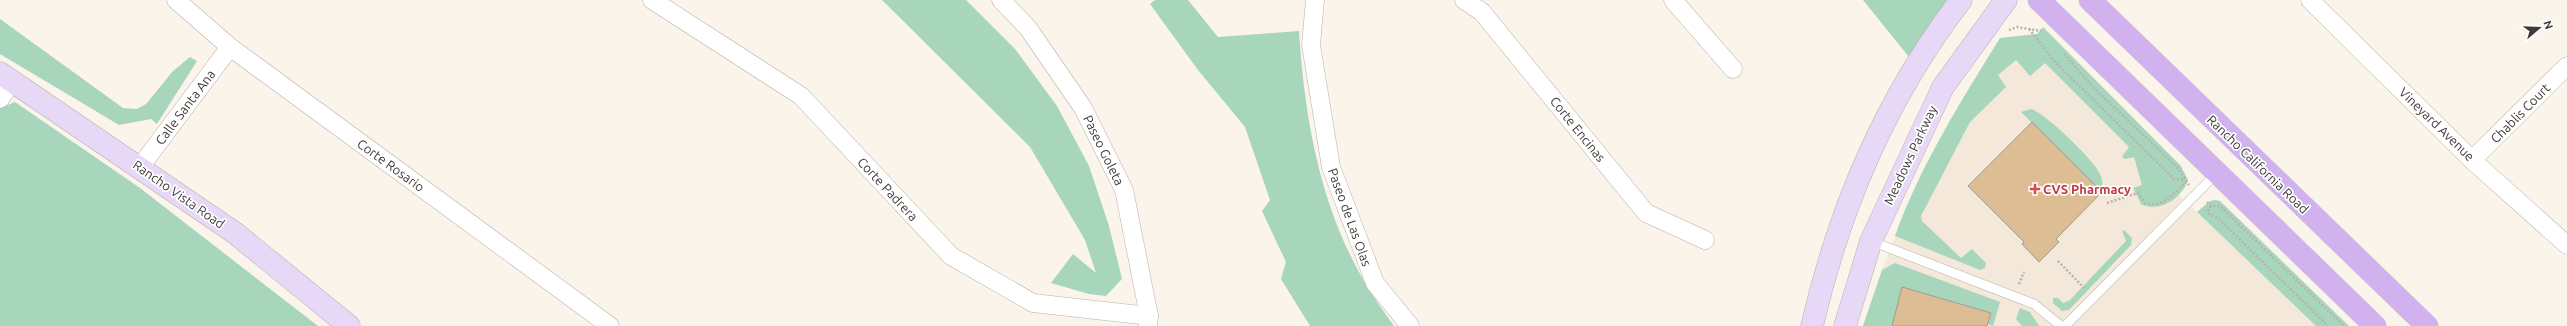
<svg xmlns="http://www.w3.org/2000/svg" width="2567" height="326" font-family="Ubuntu,sans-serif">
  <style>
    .built { fill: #f3e8da }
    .green { fill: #a7d6bd }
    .building { fill: #ddbd93; stroke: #a09a92 }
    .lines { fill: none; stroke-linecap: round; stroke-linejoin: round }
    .lane-casing { stroke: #b7b0a8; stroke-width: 10 }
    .street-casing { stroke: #b7b0a8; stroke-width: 19 }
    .secondary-casing { stroke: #b7b0a8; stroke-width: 23 }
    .primary-casing { stroke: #d4d4d3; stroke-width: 23 }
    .path { stroke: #b8b3ac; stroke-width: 2.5; stroke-dasharray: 2 2; stroke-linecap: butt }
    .lane { stroke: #fff; stroke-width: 9 }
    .street { stroke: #fff; stroke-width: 18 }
    .secondary { stroke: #e8d8f7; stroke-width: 22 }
    .primary { stroke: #d1b2ef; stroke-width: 22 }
    .health-dot { fill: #e0444e; stroke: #fff; stroke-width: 1.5 }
    .labels { text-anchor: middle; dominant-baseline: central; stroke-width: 3.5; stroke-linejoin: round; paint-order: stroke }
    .street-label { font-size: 13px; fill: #3d3a37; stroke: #fff }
    .health-label { font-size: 13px; font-weight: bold; fill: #be3a42; stroke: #fff; text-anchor: start }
  </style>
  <rect width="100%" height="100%" fill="#faf4eb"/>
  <polygon class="built" points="2033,49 2129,147 2316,326 1863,326 1881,273 1911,196 1955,112 1984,64"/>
  <g class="green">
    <polygon points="882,0 966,0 1015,49 1057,106 1089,166 1109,226 1122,279 1106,296 1089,294 1051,283 1073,254 1096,273 1085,240 1030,147"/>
    <path d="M1155,0H1188L1218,37L1299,31C1304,113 1319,200 1359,272C1369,291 1382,309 1394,326H1310L1281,279L1286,262L1262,211L1270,200L1245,127L1198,70L1150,4Z"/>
    <polygon points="1863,0 1947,0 1909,57"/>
    <polygon points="0,19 123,108 137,109 146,104 173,71 190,57 197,61 157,124 151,119 119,125 0,54"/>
    <path d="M2043,27L2181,166L2188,180C2182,199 2159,213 2141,204L2133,188L2142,185L2134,157L2125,159L2122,157L2129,147L2045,63L2030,76L2016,60L1998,75L2006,87L1970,122L1921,216L1922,221L1961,258L1972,249L1986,263L1985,268L1980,270L1895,236C1920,166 1961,101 2000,38L2037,34Z"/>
    <polygon points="15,102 140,188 318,326 0,326 0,108"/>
    <path d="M2031,109C2044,112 2095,161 2100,174C2103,180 2102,186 2102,192L2021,112Z"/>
    <polygon points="2215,200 2220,201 2349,326 2316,326 2197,212 2210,201"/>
    <polygon points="2124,230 2132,238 2131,245 2069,310 2062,311 2053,303 2053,298 2058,298 2063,303 2069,301 2126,241 2122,231"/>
    <polygon points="1895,263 2000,302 1993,326 1988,324 1991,313 1902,287 1892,326 1863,326 1882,270"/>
    <polygon points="2020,308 2030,312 2039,326 2022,326 2016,319"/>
  </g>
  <g class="building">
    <polygon points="2032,122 2102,192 2056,239 2059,242 2039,262 2022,244 2024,242 1968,186"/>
    <polygon points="1902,287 1991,313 1987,326 1892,326"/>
  </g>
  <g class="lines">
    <defs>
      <g id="lane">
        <polyline points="1871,241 2034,304 2061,326"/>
        <polyline points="2065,326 2217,173"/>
      </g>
      <g id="street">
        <polyline points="176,0 230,47 610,326"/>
        <polyline points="652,0 801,96 951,256 1033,303 1149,316"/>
        <polyline points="1001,0 1028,28 1083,108 1124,190 1149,316 1148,326"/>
        <polyline points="1315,0 1311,45 1331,167 1375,283 1410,326"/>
        <polyline points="1464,0 1482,12 1646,213 1705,240"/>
        <polyline points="1673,0 1733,69"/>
        <polyline points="2310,0 2472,160 2567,245"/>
        <polyline points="0,99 13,80"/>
        <polyline points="2472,160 2567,66"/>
        <polyline points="140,167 230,47"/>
      </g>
      <g id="secondary">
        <polyline points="0,73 235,233 349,326"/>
        <path d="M1812,326C1840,206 1886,98 1961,0"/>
        <polyline points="1845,326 1871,241 1943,87 2006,0"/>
      </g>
      <g id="primary">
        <polyline points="2039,0 2375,326"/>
        <polyline points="2090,0 2427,326"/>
      </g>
    </defs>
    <use href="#lane" class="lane-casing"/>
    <use href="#street" class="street-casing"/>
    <use href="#secondary" class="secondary-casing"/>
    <use href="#primary" class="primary-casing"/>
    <g class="path">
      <polyline points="2029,29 2056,63 2174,179 2184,180"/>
      <polyline points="2009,30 2017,27 2041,31"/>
      <polyline points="2064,54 2094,88 2177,167 2189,185"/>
      <polyline points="2207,202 2211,206 2220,206 2344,326"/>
      <path d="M2107,203L2138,193L2145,203C2164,208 2173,194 2186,182"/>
      <polyline points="2211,206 2208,211 2209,214 2219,219 2328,326"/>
      <polyline points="2058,261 2084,288"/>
      <polyline points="2019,284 2024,272"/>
    </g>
    <use href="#lane" class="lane"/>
    <use href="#street" class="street"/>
    <use href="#secondary" class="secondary"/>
    <use href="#primary" class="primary"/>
  </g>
  <path class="health-dot" d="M2033 183h4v4h4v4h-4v4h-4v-4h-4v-4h4z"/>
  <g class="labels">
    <g class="street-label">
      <text transform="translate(185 107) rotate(-53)">Calle Santa Ana</text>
      <text transform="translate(2520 113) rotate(-45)">Chablis Court</text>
      <text transform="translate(2437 124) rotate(44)">Vineyard Avenue</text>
      <text transform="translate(1578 129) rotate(51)">Corte Encinas</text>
      <text transform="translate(1104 150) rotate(64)">Paseo Goleta</text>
      <text transform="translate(1910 155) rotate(-65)">Meadows Parkway</text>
      <text transform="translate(2258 164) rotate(44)">Rancho California Road</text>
      <text transform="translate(391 165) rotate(36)">Corte Rosario</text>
      <text transform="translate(888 189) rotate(47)">Corte Padrera</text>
      <text transform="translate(179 194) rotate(35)">Rancho Vista Road</text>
      <text transform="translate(1350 217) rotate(70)">Paseo de Las Olas</text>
    </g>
    <g class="health-label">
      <text x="2043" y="189">CVS Pharmacy</text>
    </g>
  </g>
  <g transform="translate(2539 28) rotate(71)" stroke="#ffffff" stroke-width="3" paint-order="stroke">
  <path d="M0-3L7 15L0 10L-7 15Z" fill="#3d3a37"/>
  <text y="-6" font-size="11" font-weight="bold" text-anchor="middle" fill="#3d3a37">N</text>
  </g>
</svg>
